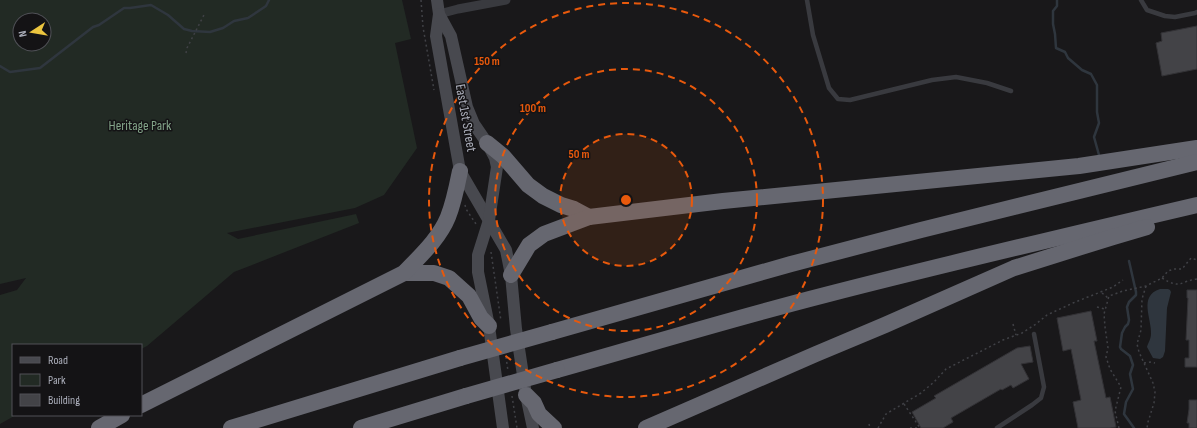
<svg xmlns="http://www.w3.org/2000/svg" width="1197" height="428" font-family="'Sofia Sans Condensed',sans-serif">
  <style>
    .green { fill: #222a24; fill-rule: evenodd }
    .water { fill: #2f363e }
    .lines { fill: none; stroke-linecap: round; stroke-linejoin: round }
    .stream { stroke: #2f363e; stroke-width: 2.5 }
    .building { fill: #434347; stroke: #333236 }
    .path { stroke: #404146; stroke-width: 1.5; stroke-dasharray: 2 3; stroke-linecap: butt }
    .service { stroke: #393a3f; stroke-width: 4.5 }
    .minor { stroke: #393a3f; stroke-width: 9 }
    .secondary { stroke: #48494f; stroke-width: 12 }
    .motorway { stroke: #666770; stroke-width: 16 }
    .motorway-bridge { stroke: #666770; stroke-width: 16 }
    .ring { fill: none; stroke: #e8590c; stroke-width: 2; stroke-dasharray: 7 5 }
    .labels { text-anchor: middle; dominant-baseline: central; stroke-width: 3; stroke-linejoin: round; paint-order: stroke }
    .street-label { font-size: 14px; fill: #abaeba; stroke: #141315 }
    .park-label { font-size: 14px; fill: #83a489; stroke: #141315 }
    .centre { fill: #e8590c; stroke: #141315; stroke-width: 2 }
    .ring-label { font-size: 12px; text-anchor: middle; font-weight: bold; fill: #e8590c; stroke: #141315; stroke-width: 3; stroke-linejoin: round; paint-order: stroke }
  </style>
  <rect width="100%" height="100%" fill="#19181a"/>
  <path class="green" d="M0,0H402L411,39L395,43L417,148L384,195L355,208L227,233L238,239L356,214L359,223L234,272L147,346L141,349V345H13V415H16L0,424V295L17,290L26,278L0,284ZM20,20H44V44H20Z"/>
  <path class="water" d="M1160,289H1168L1170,290L1171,292L1167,308L1165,351L1163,357L1160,359L1153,358L1147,347C1148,343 1151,339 1151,334C1152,319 1138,296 1160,289Z"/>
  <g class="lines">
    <g class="stream">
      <polyline points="1057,0 1057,6 1053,11 1053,24 1055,34 1056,48 1065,52 1068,58 1082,70 1091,74 1097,85 1097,112 1099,123 1094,137 1099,155"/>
      <polyline points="0,66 10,72 40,68 93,27 99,25 124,8 130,8 151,5 168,15 184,29 192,31 210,32 223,28 234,21 248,18 266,6 269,0"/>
      <polyline points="1129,261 1136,292 1136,295 1129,302 1127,307 1129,320 1128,324 1125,327 1122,333 1120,347 1121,349 1130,356 1133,365 1130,374 1133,389 1126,402 1124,414 1134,428"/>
    </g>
  </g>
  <g class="building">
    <polygon points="1197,26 1197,69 1162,76 1156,43 1162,41 1161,33"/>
    <polygon points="1187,290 1197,290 1197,367 1185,367 1185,358 1189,358 1189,340 1186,340 1188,298 1187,298"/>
    <polygon points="1091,311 1097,341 1094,341 1106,398 1110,397 1116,427 1110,428 1078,428 1073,402 1081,400 1071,349 1063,351 1057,318"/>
    <polygon points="1030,346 1033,362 1021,364 1029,379 1013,388 1011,385 1002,390 1001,389 951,418 953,422 943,428 921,428 912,412 936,398 934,396 1017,348"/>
    <polygon points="1189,400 1197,400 1197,428 1189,428 1189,423 1187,423 1189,409"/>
  </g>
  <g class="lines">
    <g class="path">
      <polyline points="421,0 423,27 434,90"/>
      <polyline points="186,53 187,48 205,13"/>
      <polyline points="465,205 466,209 476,224"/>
      <polyline points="491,252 501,321"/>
      <path d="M1162,278C1181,290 1180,281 1197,279"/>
      <polyline points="1146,286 1142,299 1141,330 1137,344 1139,352 1153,383 1155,392 1154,403 1148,422 1147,428"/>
      <polyline points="1102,293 1108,298"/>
      <polyline points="1097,307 1105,309"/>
      <polyline points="1013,324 1016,335"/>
      <polyline points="506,357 508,371"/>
      <polyline points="1144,363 1151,362 1155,363"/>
      <polyline points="512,396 517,428"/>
      <polyline points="904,404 920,428"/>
      <polyline points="869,424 870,428"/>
      <polyline points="878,428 886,414 921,393 934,382 946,369 1003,340 1022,333 1036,324 1047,315 1073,303 1113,287 1123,280"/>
      <polyline points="910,428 920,428"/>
      <polyline points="1119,428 1115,411 1121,387 1110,369 1106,357 1108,348 1105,327 1104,314 1109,296 1123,291 1146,286 1162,278 1168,271 1174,269 1182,269 1191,258 1197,260"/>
    </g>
    <g class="service">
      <polyline points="807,0 813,35 829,88 838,99 850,100 932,80 956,77 987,83 1011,91"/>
      <polyline points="1141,0 1147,10 1165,16 1175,17 1195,13 1197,12"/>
      <polyline points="997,428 1032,405 1041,398 1044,387 1034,334"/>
    </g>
    <polyline class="minor" points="439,14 458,9 506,0"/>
    <g class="secondary">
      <polyline points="437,0 439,14 436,36 460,171 506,250 511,275 516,329 526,395 533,428"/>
      <polyline points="439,14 451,36 467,107 474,124 487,143 495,158 497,167 489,220 478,255 478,272 489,326 503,428"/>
    </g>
    <g class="motorway">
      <polyline points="487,143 503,156 528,185 543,196 561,205 574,209 589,217"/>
      <polyline points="404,273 434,273 449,278 469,296 481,318 489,326"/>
      <polyline points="511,275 529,245 544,234 589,217 723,201 1079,166 1197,148"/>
      <polyline points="552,332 791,264 921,230 1197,162"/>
      <path d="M557,370C646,345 735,318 825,295C949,263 1073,234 1197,205"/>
      <polyline points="526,395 534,403 539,414 554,428"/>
      <path d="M141,405L404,273C420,256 439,239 448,217C454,202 457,186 460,171"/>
      <polyline points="99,428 122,415"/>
      <polyline points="231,428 460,358"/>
      <polyline points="361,428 466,396"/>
      <polyline points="646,428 816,354 885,325 1014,268 1113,237 1147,227"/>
    </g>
    <g class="motorway-bridge">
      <polyline points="460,358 552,332"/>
      <polyline points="466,396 557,370"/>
    </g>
  </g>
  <circle cx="626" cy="200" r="66" fill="#e8590c" fill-opacity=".12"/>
  <g class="ring">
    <circle cx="626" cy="200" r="66"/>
    <circle cx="626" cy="200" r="131"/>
    <circle cx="626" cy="200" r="197"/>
  </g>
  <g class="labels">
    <g class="street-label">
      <text transform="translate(466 118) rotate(80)">East 1st Street</text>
    </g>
    <g class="park-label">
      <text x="140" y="125">Heritage Park</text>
    </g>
  </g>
  <circle cx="626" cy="200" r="6" class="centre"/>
  <g class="ring-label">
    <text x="487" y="65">150 m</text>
    <text x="533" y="112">100 m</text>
    <text x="579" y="158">50 m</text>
  </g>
  <rect x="12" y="344" width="130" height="72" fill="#141315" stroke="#505157"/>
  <rect x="20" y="357" width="20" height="6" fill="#48494f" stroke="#505157"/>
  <text x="48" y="364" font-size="12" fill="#abaeba">Road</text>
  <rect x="20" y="374" width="20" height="12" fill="#222a24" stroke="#505157"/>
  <text x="48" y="384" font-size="12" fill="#abaeba">Park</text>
  <rect x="20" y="394" width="20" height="12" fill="#434347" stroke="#505157"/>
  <text x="48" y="404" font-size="12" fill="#abaeba">Building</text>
  <g transform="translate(32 32) rotate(258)"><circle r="19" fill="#141315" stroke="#505157"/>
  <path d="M0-3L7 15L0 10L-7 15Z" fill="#ecc53f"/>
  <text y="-6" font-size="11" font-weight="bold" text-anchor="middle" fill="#abaeba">N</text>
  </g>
</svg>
